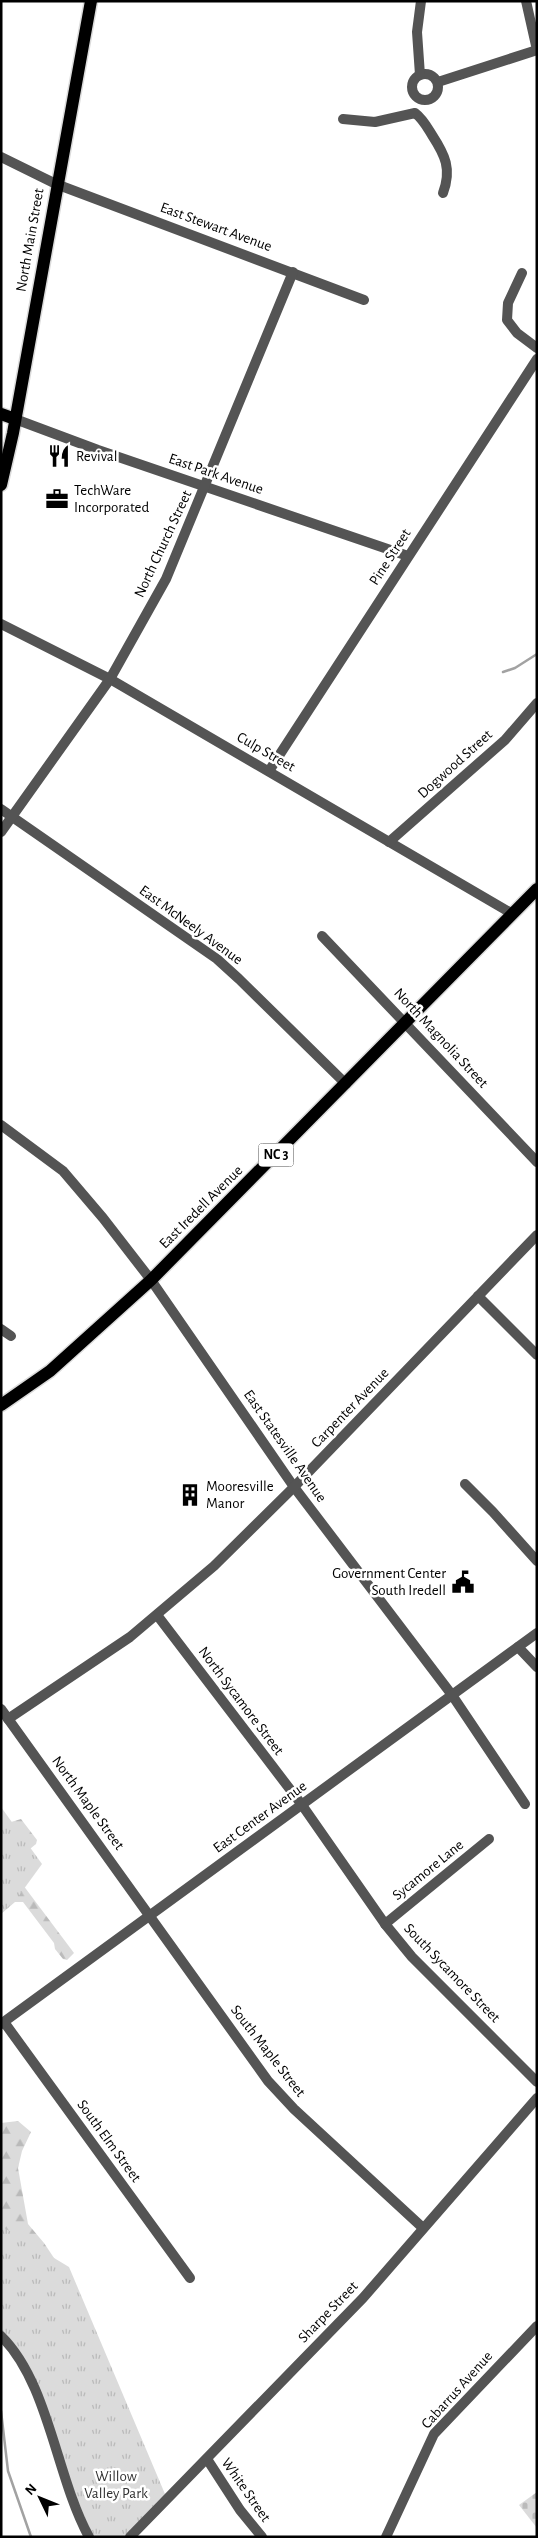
<svg xmlns="http://www.w3.org/2000/svg" width="538" height="2538" font-family="'Alegreya Sans',sans-serif">
  <style>
    .forest { fill: url(#forest-firs) }
    .cemetery { fill: url(#cemetery-stones) }
    .park { fill: url(#park-tufts) }
    .lines { fill: none; stroke-linecap: round; stroke-linejoin: round }
    .stream { stroke: #a2a2a2; stroke-width: 2.5 }
    .major-casing { stroke: #dbdbdb; stroke-width: 15 }
    .minor { stroke: #545454; stroke-width: 10 }
    .major { stroke: #000; stroke-width: 12 }
    .labels { text-anchor: middle; dominant-baseline: central; stroke-width: 5; stroke-linejoin: round; paint-order: stroke }
    .shield { fill: #fff; stroke: #4c4c4c; stroke-width: 1 }
    .shield-label { font-size: 14px; font-weight: bold; fill: #000 }
    .street-label { font-size: 15px; fill: #000; stroke: #fff }
    .poi-label { font-size: 15px; fill: #000; stroke: #fff; text-anchor: start }
    .park-label { font-size: 15px; fill: #323232; stroke: #fff }
  </style>
  <defs>
    <pattern id="forest-firs" width="22" height="20" patternUnits="userSpaceOnUse" patternTransform="scale(1.25)"><rect width="22" height="20" fill="#dbdbdb"/><path d="M5 1l3.5 6h-7zM16 11l3.5 6h-7z" fill="#bababa"/></pattern>
    <pattern id="cemetery-stones" width="16" height="16" patternUnits="userSpaceOnUse" patternTransform="scale(1.25)"><rect width="16" height="16" fill="#dbdbdb"/><path d="M2 7V4a2 2 0 0 1 4 0v3zM10 15v-3a2 2 0 0 1 4 0v3z" fill="#bababa"/></pattern>
    <pattern id="park-tufts" width="24" height="20" patternUnits="userSpaceOnUse" patternTransform="scale(1.25)"><rect width="24" height="20" fill="#dbdbdb"/><path d="M3 7l-1-3M5 7V3M7 7l1-3M15 17l-1-3M17 17v-4M19 17l1-3" fill="none" stroke="#bababa"/></pattern>
  </defs>
  <rect width="100%" height="100%" fill="#fff"/>
  <g class="forest">
    <polygon points="21,1819 37,1840 36,1844 25,1853 20,1881 74,1953 67,1960 63,1959 55,1949 54,1943 23,1902 15,1902 1,1914 1,1825"/>
    <polygon points="18,2121 31,2132 22,2151 18,2168 28,2224 44,2243 64,2273 1,2287 1,2123"/>
  </g>
  <polygon class="cemetery" points="537,2492 537,2528 519,2505"/>
  <g class="park">
    <polygon points="1,1807 42,1864 18,1897 1,1914"/>
    <path d="M1,2226L69,2267L165,2494L124,2537H94L90,2530C80,2506 70,2482 62,2458C47,2412 37,2364 1,2330Z"/>
  </g>
  <g class="lines">
    <g class="stream">
      <polyline points="503,672 515,668 537,654"/>
      <polyline points="1,2411 8,2471 31,2537"/>
    </g>
    <defs>
      <g id="major">
        <polyline points="1,414 15,419"/>
        <polyline points="1,485 13,433 91,1"/>
        <polyline points="1,1405 50,1371 151,1280 537,889"/>
      </g>
    </defs>
    <use href="#major" class="major-casing"/>
    <g class="minor">
      <polyline points="526,1 537,50"/>
      <circle cx="425" cy="87" r="13"/>
      <polyline points="420,75 417,32 421,1"/>
      <polyline points="438,82 537,50"/>
      <path d="M343,119L375,122L415,113C423,119 427,127 432,135C445,155 452,169 443,193"/>
      <polyline points="1,157 56,184 364,300"/>
      <polyline points="522,273 508,303 507,320 517,333 537,348"/>
      <polyline points="15,419 98,450 408,556"/>
      <polyline points="1,624 110,679 511,913"/>
      <polyline points="269,771 537,359"/>
      <polyline points="1,809 217,959 239,979 346,1084"/>
      <polyline points="1,832 110,679 166,579 293,272"/>
      <polyline points="389,842 505,740 537,703"/>
      <polyline points="322,936 537,1162"/>
      <polyline points="1,1125 63,1171 103,1218 151,1280 294,1487 452,1695 525,1804"/>
      <polyline points="478,1296 537,1355"/>
      <polyline points="1,1329 11,1336"/>
      <polyline points="465,1484 493,1512 537,1561"/>
      <polyline points="157,1615 302,1805 385,1924 412,1957 537,2082"/>
      <polyline points="518,1647 537,1667"/>
      <polyline points="1,1709 268,2081 294,2109 423,2228"/>
      <polyline points="8,1719 130,1637 214,1566 294,1487 537,1235"/>
      <polyline points="385,1924 489,1839"/>
      <polyline points="4,2022 190,2278"/>
      <polyline points="1,2024 537,1633"/>
      <path d="M1,2336C49,2383 56,2477 89,2537"/>
      <polyline points="207,2459 240,2510 262,2537"/>
      <polyline points="130,2537 363,2298 537,2098"/>
      <polyline points="386,2537 434,2434 537,2326"/>
    </g>
    <use href="#major" class="major"/>
  </g>
  <defs>
    <symbol id="restaurant-bare" viewBox="-9 -9 18 18"><path d="M-5-6h1v4h1v-4h1v4h1v-4h1v5L-1.5 .5V6h-2V.5L-5-1ZM5-6V6H3V1.5H1.5Q1.5-4 5-6Z" fill="#000" stroke="#fff" stroke-width="2.5" paint-order="stroke"/></symbol>
    <symbol id="office-bare" viewBox="-9 -9 18 18"><path d="M-6-3h4V-5.5h4V-3h4V5H-6ZM-1-4.5V-3h2v-1.5ZM-6 0V1H6V0Z" fill="#000" stroke="#fff" stroke-width="2.5" paint-order="stroke"/></symbol>
    <symbol id="building-bare" viewBox="-9 -9 18 18"><path d="M-4-6H4V6H1V3H-1V6H-4ZM-2.5-4.3h1.7v1.8h-1.7ZM.8-4.3h1.7v1.8H.8ZM-2.5-1h1.7V.8h-1.7ZM.8-1h1.7V.8H.8Z" fill="#000" stroke="#fff" stroke-width="2.5" paint-order="stroke"/></symbol>
    <symbol id="civic-bare" viewBox="-9 -9 18 18"><path d="M-.6-6.5H3V-4.5H.6V-3L4-1V1h2V6H-6V1h2V-1L-.6-3ZM-1.2 2.5V6h2.4V2.5Z" fill="#000" stroke="#fff" stroke-width="2.5" paint-order="stroke"/></symbol>
  </defs>
  <g fill-rule="evenodd">
    <use href="#restaurant-bare" x="43" y="440" width="32" height="32"/>
    <use href="#office-bare" x="41" y="483" width="32" height="32"/>
    <use href="#building-bare" x="174" y="1479" width="32" height="32"/>
    <use href="#civic-bare" x="447" y="1566" width="32" height="32"/>
  </g>
  <g class="labels">
    <rect class="shield" x="258.5" y="1143.5" width="35" height="23" rx="4"/>
    <g class="shield-label">
      <text x="276" y="1155">NC 3</text>
    </g>
    <g class="street-label">
      <text transform="translate(216 227) rotate(20)">East Stewart Avenue</text>
      <text transform="translate(30 240) rotate(-80)">North Main Street</text>
      <text transform="translate(216 474) rotate(19)">East Park Avenue</text>
      <text transform="translate(163 544) rotate(-65)">North Church Street</text>
      <text transform="translate(390 557) rotate(-57)">Pine Street</text>
      <text transform="translate(266 752) rotate(30)">Culp Street</text>
      <text transform="translate(455 764) rotate(-42)">Dogwood Street</text>
      <text transform="translate(191 925) rotate(36)">East McNeely Avenue</text>
      <text transform="translate(441 1038) rotate(47)">North Magnolia Street</text>
      <text transform="translate(201 1207) rotate(-45)">East Iredell Avenue</text>
      <text transform="translate(350 1408) rotate(-46)">Carpenter Avenue</text>
      <text transform="translate(285 1446) rotate(55)">East Statesville Avenue</text>
      <text transform="translate(241 1701) rotate(53)">North Sycamore Street</text>
      <text transform="translate(88 1803) rotate(54)">North Maple Street</text>
      <text transform="translate(260 1817) rotate(-36)">East Center Avenue</text>
      <text transform="translate(428 1870) rotate(-39)">Sycamore Lane</text>
      <text transform="translate(452 1973) rotate(46)">South Sycamore Street</text>
      <text transform="translate(268 2051) rotate(52)">South Maple Street</text>
      <text transform="translate(109 2141) rotate(54)">South Elm Street</text>
      <text transform="translate(328 2312) rotate(-46)">Sharpe Street</text>
      <text transform="translate(457 2390) rotate(-48)">Cabarrus Avenue</text>
      <text transform="translate(246 2490) rotate(55)">White Street</text>
    </g>
    <g class="poi-label">
      <text x="76" y="456">Revival</text>
      <text x="74" y="490">TechWare<tspan x="74" dy="17">Incorporated</tspan></text>
      <text x="206" y="1486">Mooresville<tspan x="206" dy="17">Manor</tspan></text>
      <text x="446" y="1573" text-anchor="end">Government Center<tspan x="446" dy="17">South Iredell</tspan></text>
    </g>
    <g class="park-label">
      <text x="116" y="2476">Willow<tspan x="116" dy="17">Valley Park</tspan></text>
    </g>
  </g>
  <rect width="538" height="2538" fill="none" stroke="#000000" stroke-width="5"/>
  <g transform="translate(40 2498) rotate(313)" stroke="#ffffff" stroke-width="4" paint-order="stroke">
  <path d="M0-4L9 19L0 12L-9 19Z" fill="#000000"/>
  <text y="-8" font-size="14" font-weight="bold" text-anchor="middle" fill="#000000">N</text>
  </g>
</svg>
